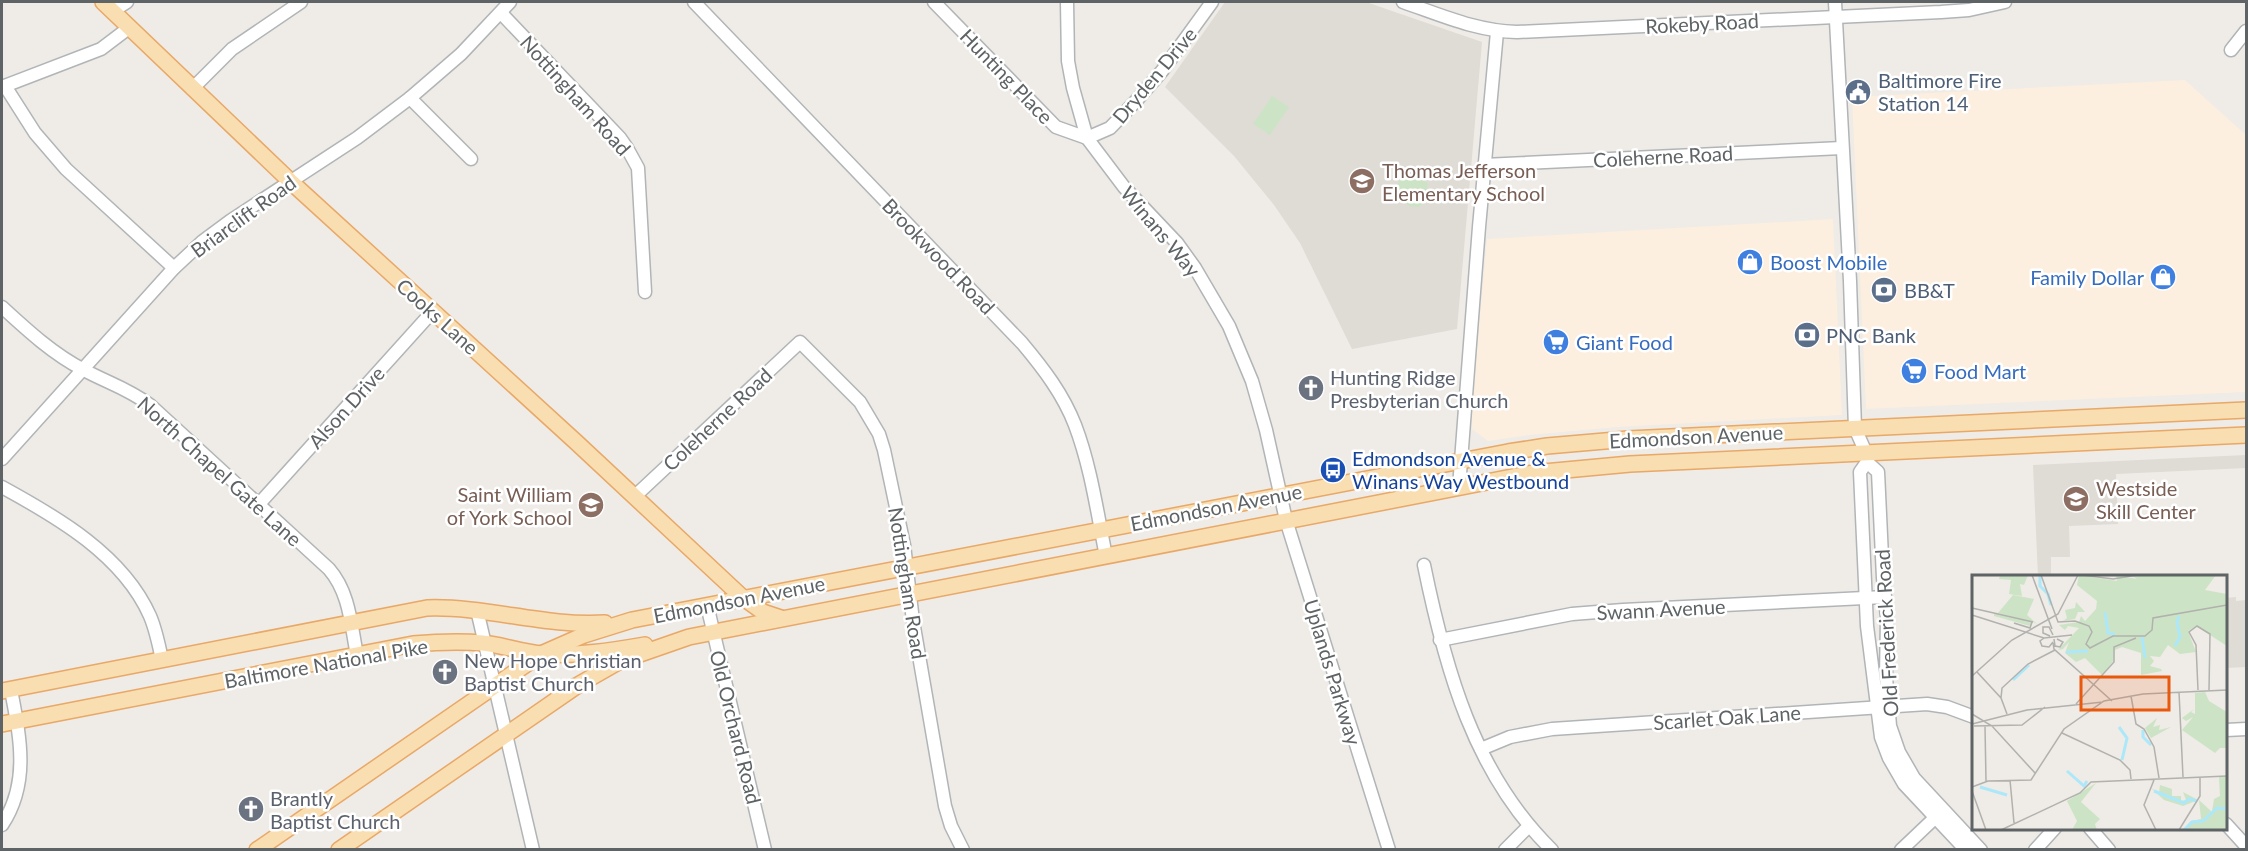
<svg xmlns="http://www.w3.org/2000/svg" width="2248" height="851" font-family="Lato,sans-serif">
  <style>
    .commercial { fill: #fcefdf }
    .education { fill: #dfdbd5 }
    .green { fill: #cce4c5 }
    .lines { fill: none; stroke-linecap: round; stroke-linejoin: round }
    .minor-casing { stroke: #b1b5b7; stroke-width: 15 }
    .major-casing { stroke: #e8a867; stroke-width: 18 }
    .minor { stroke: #fff; stroke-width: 12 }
    .major { stroke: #f9deb1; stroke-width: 15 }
    .labels { text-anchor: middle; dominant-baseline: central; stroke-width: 5; stroke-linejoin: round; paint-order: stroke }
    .street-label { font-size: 20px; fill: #5e6365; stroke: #fff }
    .service-label { font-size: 20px; fill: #4e5e75; stroke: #fff; text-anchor: start }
    .education-label { font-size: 20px; fill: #785e54; stroke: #fff; text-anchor: start }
    .shop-label { font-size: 20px; fill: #366cbe; stroke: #fff; text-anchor: start }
    .worship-label { font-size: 20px; fill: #5b616d; stroke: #fff; text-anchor: start }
    .transit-label { font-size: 20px; fill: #164399; stroke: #fff; text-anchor: start }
    .inset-river { fill: none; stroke: #ace8f9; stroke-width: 3 }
    .inset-road { fill: none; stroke: #b1b1ae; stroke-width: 1.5 }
    .view { fill: #e8590c; fill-opacity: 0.15; stroke: #e8590c; stroke-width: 3 }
    .inset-edge { fill: none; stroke: #5e6365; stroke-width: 3 }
  </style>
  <rect width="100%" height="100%" fill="#efebe6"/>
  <g class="commercial">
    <polygon points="2185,80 2246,135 2246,392 1866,409 1852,97"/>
    <polygon points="1833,219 1842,415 1617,427 1530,435 1488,441 1472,429 1471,415 1487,239"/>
  </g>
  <g class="education">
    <polygon points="1225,2 1366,2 1482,42 1457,329 1352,349 1300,243 1274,205 1234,156 1165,87"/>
    <polygon points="2246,455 2246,468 2116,474 2118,524 2069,526 2070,557 2051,557 2051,576 2038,576 2033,465"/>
    <polygon points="2236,597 2236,601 2246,600 2246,667 2226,668 2226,598"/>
  </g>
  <g class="green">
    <polygon points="1272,96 1289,107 1270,135 1253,124"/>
    <path d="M1412,176L1428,183L1424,201L1419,207C1410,208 1398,201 1394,192L1400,179H1410Z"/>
  </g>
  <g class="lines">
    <defs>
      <g id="minor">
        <path d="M694,2L1022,343C1043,368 1063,394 1075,425C1091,467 1097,512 1106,556"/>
        <polyline points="934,2 1056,127 1087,138"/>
        <polyline points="1067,2 1068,61 1073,88 1087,138 1124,187 1177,243 1195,268 1229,326 1252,381 1266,430 1286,520 1389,850"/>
        <path d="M1403,2C1441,15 1476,31 1517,32L1941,12L1969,10L2005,2"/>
        <polyline points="1835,2 1850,281 1855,428 1866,453 1867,459"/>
        <polyline points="113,11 127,2"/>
        <polyline points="501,13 620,138 627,148 638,168 645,292"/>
        <polyline points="2231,50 2246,31"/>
        <polyline points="5,86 35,133 66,169 174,268"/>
        <polyline points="2,87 101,49 130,27"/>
        <polyline points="192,89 232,49 301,2"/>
        <polyline points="410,98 471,159"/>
        <polyline points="1087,138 1110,128 1135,102 1162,71 1212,2"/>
        <polyline points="1484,165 1842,148"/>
        <path d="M2,307C27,330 53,354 84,370C108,383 127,388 150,405L329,569C350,593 351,626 357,655"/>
        <polyline points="2,459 174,268 203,241 230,221 357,138 410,98 461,54 510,2"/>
        <path d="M2,487C57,517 123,555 150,616C156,630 159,645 162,660"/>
        <polyline points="1459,487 1479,227 1497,32"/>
        <polyline points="634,497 800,342 860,402 879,434 884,450 904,545 913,621 945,806 951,826 963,850"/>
        <polyline points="259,504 433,311"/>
        <path d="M1424,565C1445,668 1474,774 1552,850"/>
        <polyline points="707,605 765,850"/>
        <polyline points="477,610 533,850"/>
        <polyline points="1440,640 1572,614 1623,610 1885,597"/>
        <polyline points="2226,730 2246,729"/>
        <polyline points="1481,749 1510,737 1552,729 1927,704 1947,707 1974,717"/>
        <polyline points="2226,824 2246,846"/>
        <path d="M2,825C30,783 20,737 11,690"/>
        <polyline points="2090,828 2109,850"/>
        <polyline points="1505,850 1529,826"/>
        <polyline points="1901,850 1940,813"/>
        <polyline points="1966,850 1904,784 1889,758 1881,737 1867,626 1860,472 1867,462 1878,472 1883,578 1887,618 1886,677 1890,726 1899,752 1914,778 1981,850"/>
        <polyline points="2035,850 2055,828"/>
      </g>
      <g id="major">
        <polyline points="103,2 290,181 576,442 742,597 763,612 781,618"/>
        <path d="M2,691L427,608C487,606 545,627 605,623"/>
        <path d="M2,724L413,644C436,642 460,641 483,643C503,645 523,653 543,654C577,656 611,651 645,645"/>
        <polyline points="257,850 541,654 584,635 632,620 1508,452 1547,446 1628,439 2246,410"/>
        <polyline points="339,850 578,685 620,661 689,637 1533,473 1630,464 2246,435"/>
      </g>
    </defs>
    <use href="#minor" class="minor-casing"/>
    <use href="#major" class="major-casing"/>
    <use href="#minor" class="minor"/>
    <use href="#major" class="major"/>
  </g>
  <defs>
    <symbol id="civic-disc" viewBox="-11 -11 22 22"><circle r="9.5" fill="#5c6f8a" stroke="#fff"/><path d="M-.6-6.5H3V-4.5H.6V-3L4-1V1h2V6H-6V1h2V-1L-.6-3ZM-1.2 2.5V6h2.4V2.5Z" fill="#fff"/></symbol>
    <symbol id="school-disc" viewBox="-11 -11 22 22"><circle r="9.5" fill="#8d6e63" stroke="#fff"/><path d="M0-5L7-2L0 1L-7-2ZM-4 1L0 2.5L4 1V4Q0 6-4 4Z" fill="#fff"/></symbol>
    <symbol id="shop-disc" viewBox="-11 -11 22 22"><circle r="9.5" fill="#3f7fe0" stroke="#fff"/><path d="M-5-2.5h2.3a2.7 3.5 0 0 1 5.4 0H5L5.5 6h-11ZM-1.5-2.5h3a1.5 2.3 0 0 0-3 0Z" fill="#fff"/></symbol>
    <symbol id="bank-disc" viewBox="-11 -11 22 22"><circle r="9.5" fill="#5c6f8a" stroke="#fff"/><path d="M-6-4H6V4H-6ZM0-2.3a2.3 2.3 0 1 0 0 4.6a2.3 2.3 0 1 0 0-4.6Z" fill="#fff"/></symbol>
    <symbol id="supermarket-disc" viewBox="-11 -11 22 22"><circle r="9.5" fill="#3f7fe0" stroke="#fff"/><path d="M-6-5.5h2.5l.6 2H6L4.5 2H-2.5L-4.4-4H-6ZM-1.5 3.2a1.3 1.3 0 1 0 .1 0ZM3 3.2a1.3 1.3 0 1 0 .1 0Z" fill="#fff"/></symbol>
    <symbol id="church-disc" viewBox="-11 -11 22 22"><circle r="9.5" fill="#6b7280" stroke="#fff"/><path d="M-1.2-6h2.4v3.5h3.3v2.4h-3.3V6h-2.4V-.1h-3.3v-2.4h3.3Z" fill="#fff"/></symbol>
    <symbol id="bus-disc" viewBox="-11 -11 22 22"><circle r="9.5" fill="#1a4fb4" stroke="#fff"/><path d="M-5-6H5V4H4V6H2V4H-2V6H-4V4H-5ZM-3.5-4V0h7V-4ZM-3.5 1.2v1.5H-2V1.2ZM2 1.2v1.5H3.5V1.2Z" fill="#fff"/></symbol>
  </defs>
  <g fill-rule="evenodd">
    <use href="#civic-disc" x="1843" y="77" width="30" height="30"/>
    <use href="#school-disc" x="1347" y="166" width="30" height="30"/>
    <use href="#shop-disc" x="1735" y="247" width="30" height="30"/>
    <use href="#shop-disc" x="2148" y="262" width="30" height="30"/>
    <use href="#bank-disc" x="1869" y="275" width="30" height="30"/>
    <use href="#bank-disc" x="1792" y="320" width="30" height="30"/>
    <use href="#supermarket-disc" x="1541" y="327" width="30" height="30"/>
    <use href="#supermarket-disc" x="1899" y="356" width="30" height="30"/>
    <use href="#church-disc" x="1296" y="373" width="30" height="30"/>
    <use href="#bus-disc" x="1318" y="455" width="30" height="30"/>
    <use href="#school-disc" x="2061" y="484" width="30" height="30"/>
    <use href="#school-disc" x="576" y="490" width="30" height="30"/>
    <use href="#church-disc" x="430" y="657" width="30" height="30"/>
    <use href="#church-disc" x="236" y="794" width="30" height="30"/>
  </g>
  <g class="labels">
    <g class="street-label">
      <text transform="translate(1702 23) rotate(-3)">Rokeby Road</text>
      <text transform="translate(1154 75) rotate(-50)">Dryden Drive</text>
      <text transform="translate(1007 76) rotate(46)">Hunting Place</text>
      <text transform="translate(576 95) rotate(48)">Nottingham Road</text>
      <text transform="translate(1663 156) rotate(-3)">Coleherne Road</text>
      <text transform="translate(243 216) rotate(-36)">Briarclift Road</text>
      <text transform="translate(1161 231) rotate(50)">Winans Way</text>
      <text transform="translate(939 256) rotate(46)">Brookwood Road</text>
      <text transform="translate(438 316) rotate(42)">Cooks Lane</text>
      <text transform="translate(346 407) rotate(-48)">Alson Drive</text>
      <text transform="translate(717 419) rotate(-43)">Coleherne Road</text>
      <text transform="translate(1696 436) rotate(-3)">Edmondson Avenue</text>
      <text transform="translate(220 471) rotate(42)">North Chapel Gate Lane</text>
      <text transform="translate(1216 507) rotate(-11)">Edmondson Avenue</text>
      <text transform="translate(908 583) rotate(81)">Nottingham Road</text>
      <text transform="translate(739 599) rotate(-11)">Edmondson Avenue</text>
      <text transform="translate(1661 609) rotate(-3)">Swann Avenue</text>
      <text transform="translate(1886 633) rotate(-93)">Old Frederick Road</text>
      <text transform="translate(326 663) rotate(-10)">Baltimore National Pike</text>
      <text transform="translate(1333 672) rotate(73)">Uplands Parkway</text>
      <text transform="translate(1727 717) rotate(-4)">Scarlet Oak Lane</text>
      <text transform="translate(736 727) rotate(76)">Old Orchard Road</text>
    </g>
    <g class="service-label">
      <text x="1878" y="80">Baltimore Fire<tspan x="1878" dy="23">Station 14</tspan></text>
      <text x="1904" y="290">BB&amp;T</text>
      <text x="1826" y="335">PNC Bank</text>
    </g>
    <g class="education-label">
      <text x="1382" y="170">Thomas Jefferson<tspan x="1382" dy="23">Elementary School</tspan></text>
      <text x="2096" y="488">Westside<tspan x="2096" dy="23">Skill Center</tspan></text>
      <text x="572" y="494" text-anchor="end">Saint William<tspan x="572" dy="23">of York School</tspan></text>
    </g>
    <g class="shop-label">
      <text x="1770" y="262">Boost Mobile</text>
      <text x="2144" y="277" text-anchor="end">Family Dollar</text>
      <text x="1576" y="342">Giant Food</text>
      <text x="1934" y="371">Food Mart</text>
    </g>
    <g class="worship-label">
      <text x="1330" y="377">Hunting Ridge<tspan x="1330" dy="23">Presbyterian Church</tspan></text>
      <text x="464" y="660">New Hope Christian<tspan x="464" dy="23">Baptist Church</tspan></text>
      <text x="270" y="798">Brantly<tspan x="270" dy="23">Baptist Church</tspan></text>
    </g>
    <g class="transit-label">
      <text x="1352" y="458">Edmondson Avenue &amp;<tspan x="1352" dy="23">Winans Way Westbound</tspan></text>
    </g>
  </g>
  <g transform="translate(1972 575)">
    <rect width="255" height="255" fill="#efebe6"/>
    <path d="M28,0H56L52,10L48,9L50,21L37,19L39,5L27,4ZM107,0L145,6L144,0L165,4L159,0H244L233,15L255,19V71L224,51L216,56L224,77L208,79L196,70L188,82L178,81L182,86L178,91L189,94L190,96L169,100V78L150,72L143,75L142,85L130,100L113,83L104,87L93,78L97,67L91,74L86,75L107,53L96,51L93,55L87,50L107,47L109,41L113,46L124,34L125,26L105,10ZM41,20L62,24L55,40L65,49L61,47L58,51L22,41V38L57,46L26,38ZM104,27L113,37H106L103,44L91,46L95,43L93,35L103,33ZM233,117L237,126L255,137V177L254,173H248L243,178L210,155L221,142L214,146L210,143L222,134L219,137L223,139V118ZM185,143L181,152L188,150L187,155L199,152L179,163L173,153ZM255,201V255H211L219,246L229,244L227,225L240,237L242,224L248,221L247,202ZM124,208L109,227L128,244L123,249L125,255H100L105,246L95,226ZM188,210L200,214V221H209V226L214,225L211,217L226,225L211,231L192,225L179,213L187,218Z" fill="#cce4c5"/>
    <path class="inset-river" d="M68,0V11L76,19L79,30M133,37L136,58L143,59M170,62L173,83M203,71L208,62L205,47L207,41M94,77L116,76M41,105L57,90M147,152L155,163L150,185M171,155V162L179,170M95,196L112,211L115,206M8,212L35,220M182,216L212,228L217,224L225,226M212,255L220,247L231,246L245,233L255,234"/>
    <path class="inset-road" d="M60,0L80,54M69,0L86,47L103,46L117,51L120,57L114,69L118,73L141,61H173L180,55L181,43L255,30M110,0L141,4L165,0M0,33L61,47M0,40L72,63L100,60M42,48L58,53L60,47M78,61L71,58V52H77L81,60M72,63L68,66L70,71L77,72L81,67M82,64L83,71L88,72L91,67L85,64M81,68L82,74L140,126M5,97L29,123L35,139M0,101L40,65L86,39L106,0M226,115L224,70L217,57L225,51L238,59L237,115M207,117L211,202M159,121L164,149L172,154L182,172L187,203M29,123L30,113L56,89L83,75M104,129L142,87V72L164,63M0,139L20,151L63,198M0,149L55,135L131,127M2,151L50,150L73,132M13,151L14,206M90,158L148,185L158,195L159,204M38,205L42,248M182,205L172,230L184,255M0,212L16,206L59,205L92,154L132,126L171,119L255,115M0,216L14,255M29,255L108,218L119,207L255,201M207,255L228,221V202"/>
    <path class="view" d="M109,102H197V135H109Z"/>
    <rect width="255" height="255" class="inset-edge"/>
  </g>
  <rect width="2248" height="851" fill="none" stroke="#5e6365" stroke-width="6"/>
</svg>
